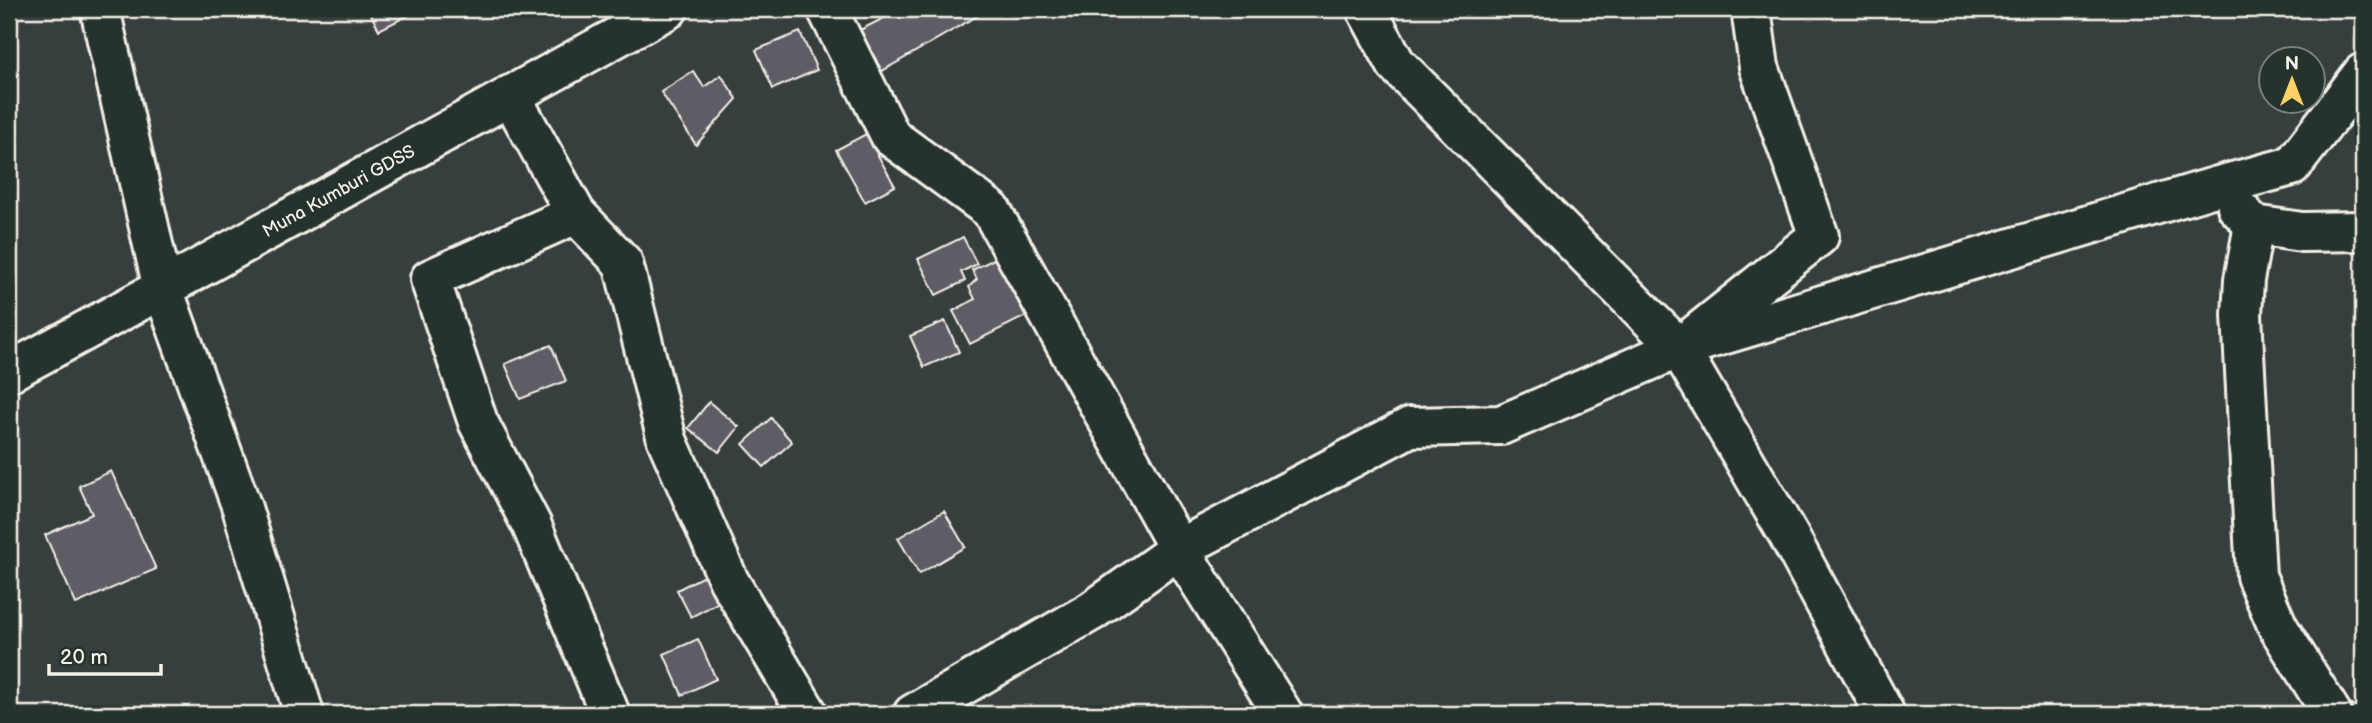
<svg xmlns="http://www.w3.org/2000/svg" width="2372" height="723" font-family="'Balsamiq Sans',sans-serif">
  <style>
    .building { fill: #5f5b65; stroke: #f4f1e8; stroke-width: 2 }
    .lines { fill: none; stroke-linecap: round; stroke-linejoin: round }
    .minor-casing { stroke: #f4f1e8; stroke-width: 44 }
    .highway-casing { stroke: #f4f1e8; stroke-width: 44 }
    .minor { stroke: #26332d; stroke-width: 38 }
    .highway { stroke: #26332d; stroke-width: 38 }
    .labels { text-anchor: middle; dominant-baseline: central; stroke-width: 6; stroke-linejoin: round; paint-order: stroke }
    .street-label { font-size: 18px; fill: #f4f1e8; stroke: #26332d }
  </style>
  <rect width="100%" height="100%" fill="#373f3e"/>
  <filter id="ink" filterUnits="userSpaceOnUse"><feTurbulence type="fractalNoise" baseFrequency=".0143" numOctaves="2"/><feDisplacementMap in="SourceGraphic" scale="14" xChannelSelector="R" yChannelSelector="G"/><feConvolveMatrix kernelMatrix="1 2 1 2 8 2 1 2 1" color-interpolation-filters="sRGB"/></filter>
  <g filter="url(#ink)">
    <g class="building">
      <polygon points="368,9 421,9 379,30"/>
      <polygon points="902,9 989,9 882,71 860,30"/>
      <polygon points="800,32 817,70 773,89 756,50"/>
      <polygon points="693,71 704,87 721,75 737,99 696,145 661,92"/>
      <polygon points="866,134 895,186 865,202 836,150"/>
      <polygon points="963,237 977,264 961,272 965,281 936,295 918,259"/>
      <polygon points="996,258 1026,316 970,344 953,311 975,299 969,287 977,279 972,270"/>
      <polygon points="945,321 959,352 924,367 910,336"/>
      <polygon points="551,345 566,381 520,399 505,364"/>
      <polygon points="709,402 739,427 719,452 688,428"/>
      <polygon points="771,418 792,442 764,467 743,444"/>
      <polygon points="111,471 156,569 76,604 45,535 92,514 79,486"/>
      <polygon points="944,511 965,547 919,574 898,538"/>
      <polygon points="711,572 725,599 691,617 677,590"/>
      <polygon points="698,639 716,679 682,695 664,654"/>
    </g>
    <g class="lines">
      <defs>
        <g id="minor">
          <polyline points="100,9 163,289 242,508 304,714"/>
          <polyline points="827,9 891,137 991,210 1179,549 1283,714"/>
          <polyline points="1366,9 1396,64 1679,348"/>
          <polyline points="1751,9 1759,67 1819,236 1679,348 1789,536 1885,714"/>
          <polyline points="510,95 576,214 623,263 667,440 729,581 808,714"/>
          <polyline points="2237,207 2254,225 2302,232 2363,231"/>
          <polyline points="576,214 430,279 478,422 532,526 610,714"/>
          <polyline points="2254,225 2244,280 2242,315 2256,576 2278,627 2332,714"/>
          <polyline points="913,714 1092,611 1179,549 1410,427 1501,425 1679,348 2218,186 2292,166 2363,73"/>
        </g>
        <g id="highway">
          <path id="s1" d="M9,372C230,253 448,129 668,9"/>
        </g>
      </defs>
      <use href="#minor" class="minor-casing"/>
      <use href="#highway" class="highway-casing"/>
      <use href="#minor" class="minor"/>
      <use href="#highway" class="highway"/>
    </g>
  </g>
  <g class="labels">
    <g class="street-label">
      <text stroke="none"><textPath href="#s1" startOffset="376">Muna Kumburi GDSS</textPath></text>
    </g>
  </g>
  <rect width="2372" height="723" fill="none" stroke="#26332d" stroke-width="35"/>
  <rect x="18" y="18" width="2337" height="688" fill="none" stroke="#f4f1e8" stroke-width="2.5" filter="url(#ink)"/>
  <g transform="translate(2292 80)"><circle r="33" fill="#26332d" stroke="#787f78" stroke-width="2"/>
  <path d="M0-5L12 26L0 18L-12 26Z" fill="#ffd166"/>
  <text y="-10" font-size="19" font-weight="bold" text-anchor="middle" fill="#f4f1e8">N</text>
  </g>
  <path d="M49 664v10h112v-10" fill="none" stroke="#f4f1e8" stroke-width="3.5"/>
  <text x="60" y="664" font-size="21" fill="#f4f1e8" stroke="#26332d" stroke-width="5" paint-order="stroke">20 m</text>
</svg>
